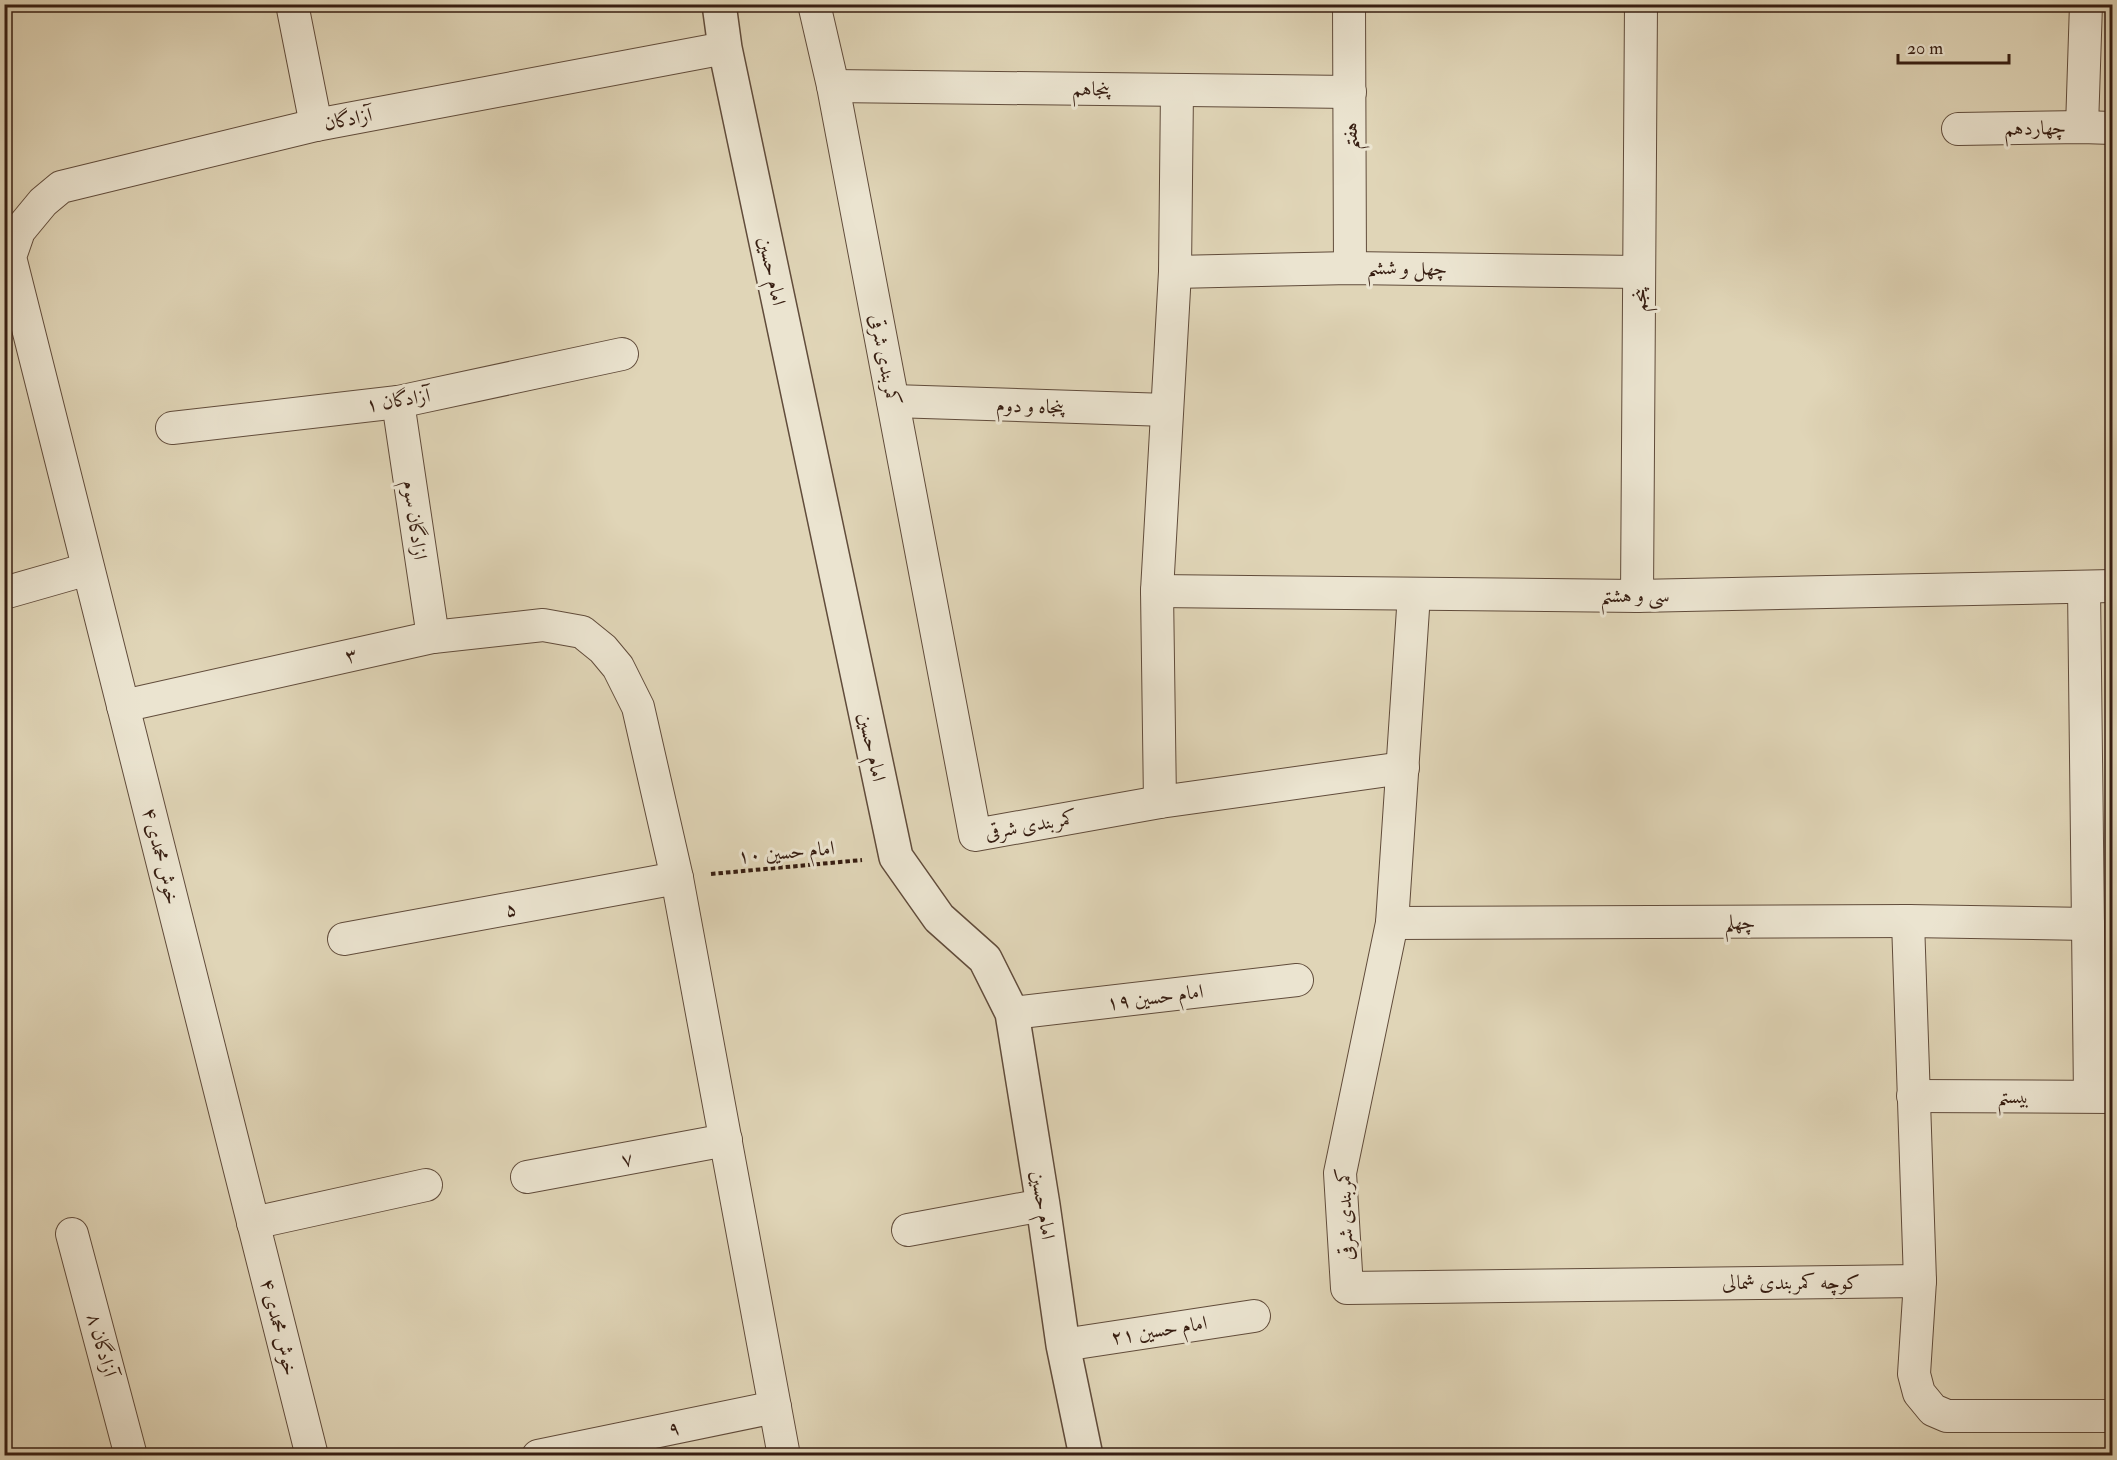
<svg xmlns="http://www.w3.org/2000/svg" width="2117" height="1460" font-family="'IM FELL Double Pica',Amiri,serif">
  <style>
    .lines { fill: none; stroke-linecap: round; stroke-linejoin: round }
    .minor-casing { stroke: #614c3b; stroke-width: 34 }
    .tertiary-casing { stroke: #614c3b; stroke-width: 36 }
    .path { stroke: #371e12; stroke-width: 4; stroke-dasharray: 4.5 3; stroke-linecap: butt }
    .minor { stroke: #ebe4d0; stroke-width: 32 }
    .tertiary { stroke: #ebe4d0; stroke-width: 33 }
    .labels { text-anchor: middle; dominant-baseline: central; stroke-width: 6; stroke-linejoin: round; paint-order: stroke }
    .street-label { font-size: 20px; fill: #371e12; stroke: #ebe4d0 }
  </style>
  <rect width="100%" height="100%" fill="#e0d5b7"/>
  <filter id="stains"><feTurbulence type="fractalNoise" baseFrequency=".00333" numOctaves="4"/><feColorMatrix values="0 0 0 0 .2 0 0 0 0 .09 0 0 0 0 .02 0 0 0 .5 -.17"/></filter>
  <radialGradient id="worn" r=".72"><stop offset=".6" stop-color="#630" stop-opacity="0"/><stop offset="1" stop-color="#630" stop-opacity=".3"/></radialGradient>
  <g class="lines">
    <defs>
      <g id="minor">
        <polyline points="292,4 316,125"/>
        <polyline points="814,4 833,86 975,835 1160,802 1403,768"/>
        <polyline points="1349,4 1350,268"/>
        <polyline points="833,86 1350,92"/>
        <polyline points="2082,127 2086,4"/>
        <polyline points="1958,129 2082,127 2112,128"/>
        <polyline points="1175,272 1350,268 1639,272"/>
        <polyline points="893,401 1167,410"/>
        <polyline points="398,402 433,637"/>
        <polyline points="172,428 398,402 622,354"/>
        <polyline points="2084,587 2090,1096"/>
        <polyline points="1157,591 1637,596 2112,586"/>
        <polyline points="4,593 88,569"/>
        <polyline points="1414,594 1392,923 1340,1173 1347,1288 1920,1281"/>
        <polyline points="1637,596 1641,4"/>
        <polyline points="123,706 433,637 543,625 582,632 603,649 618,667 638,707 677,878 784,1456"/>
        <polyline points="1160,802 1157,591 1175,272 1177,90"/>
        <polyline points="1908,921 1920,1281 1914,1374 1919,1393 1933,1410 1947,1416 2112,1416"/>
        <polyline points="1392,923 1908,921 2088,924"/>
        <polyline points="344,939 677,878"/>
        <polyline points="1012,1013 1297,980"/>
        <polyline points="1913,1096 2112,1097"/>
        <polyline points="527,1177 726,1140"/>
        <polyline points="253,1223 426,1185"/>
        <polyline points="908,1230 1043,1205"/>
        <polyline points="72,1234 131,1456"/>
        <polyline points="1063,1345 1254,1316"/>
        <polyline points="312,1456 10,257 19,231 43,202 61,187 316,125 725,48"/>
        <polyline points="538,1456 775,1407"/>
      </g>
      <polyline id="tertiary" points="719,4 725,48 896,857 939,918 985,959 1012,1013 1043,1205 1063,1345 1086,1456"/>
    </defs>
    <use href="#minor" class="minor-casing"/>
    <use href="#tertiary" class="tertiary-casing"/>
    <polyline class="path" points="711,874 862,860"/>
    <use href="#minor" class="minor"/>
    <use href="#tertiary" class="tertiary"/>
  </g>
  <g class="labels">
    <g class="street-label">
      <text transform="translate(1091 89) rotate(1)">پنجاهم</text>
      <text transform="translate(348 119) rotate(-11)">آزادگان</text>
      <text transform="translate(2035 128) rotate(-1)">چهاردهم</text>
      <text transform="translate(1350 136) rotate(-90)">هفتم</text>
      <text transform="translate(1407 268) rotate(1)">چهل و ششم</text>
      <text transform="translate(772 271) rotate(78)">امام حسین</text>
      <text transform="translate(1639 300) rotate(-90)">پنجم</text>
      <text transform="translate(885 360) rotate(79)">کمربندی شرقی</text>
      <text transform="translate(398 400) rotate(-9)">آزادگان ۱</text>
      <text transform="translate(1030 406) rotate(2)">پنجاه و دوم</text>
      <text transform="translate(415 520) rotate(82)">ازادگان سوم</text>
      <text x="1635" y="595">سی و هشتم</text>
      <text transform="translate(351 655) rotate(-13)">۳</text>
      <text transform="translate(872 747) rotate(78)">امام حسین</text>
      <text transform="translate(1031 825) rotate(-10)">کمربندی شرقی</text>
      <text transform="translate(786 852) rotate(-5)">امام حسین ۱۰</text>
      <text transform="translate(161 856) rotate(76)">خوش محمدی ۴</text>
      <text transform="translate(511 909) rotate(-10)">۵</text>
      <text x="1740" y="922">چهلم</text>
      <text transform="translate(1155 997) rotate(-7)">امام حسین ۱۹</text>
      <text x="2013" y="1096">بیستم</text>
      <text transform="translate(627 1159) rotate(-11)">۷</text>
      <text transform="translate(1043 1205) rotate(81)">امام حسین</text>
      <text transform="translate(1345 1214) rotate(-92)">کمربندی شرقی</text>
      <text x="1791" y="1282">کوچه کمربندی شمالی</text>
      <text transform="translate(279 1327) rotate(76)">خوش محمدی ۴</text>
      <text transform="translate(1159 1330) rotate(-9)">امام حسین ۲۱</text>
      <text transform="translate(102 1345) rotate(75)">آزادگان ۸</text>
      <text transform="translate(674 1428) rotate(-11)">۹</text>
    </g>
  </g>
  <rect width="2117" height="1460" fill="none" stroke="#e0d5b7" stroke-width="24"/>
  <rect x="6" y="6" width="2105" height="1448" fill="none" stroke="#371e12" stroke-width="3"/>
  <rect x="12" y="12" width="2093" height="1436" fill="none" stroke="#371e12" stroke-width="1.5"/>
  <path d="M1898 54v9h111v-9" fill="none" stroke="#371e12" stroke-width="3"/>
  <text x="1907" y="54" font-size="18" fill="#371e12" stroke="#ebe4d0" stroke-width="4.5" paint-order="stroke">20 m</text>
  <rect width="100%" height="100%" filter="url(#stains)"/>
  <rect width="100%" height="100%" fill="url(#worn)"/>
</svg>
